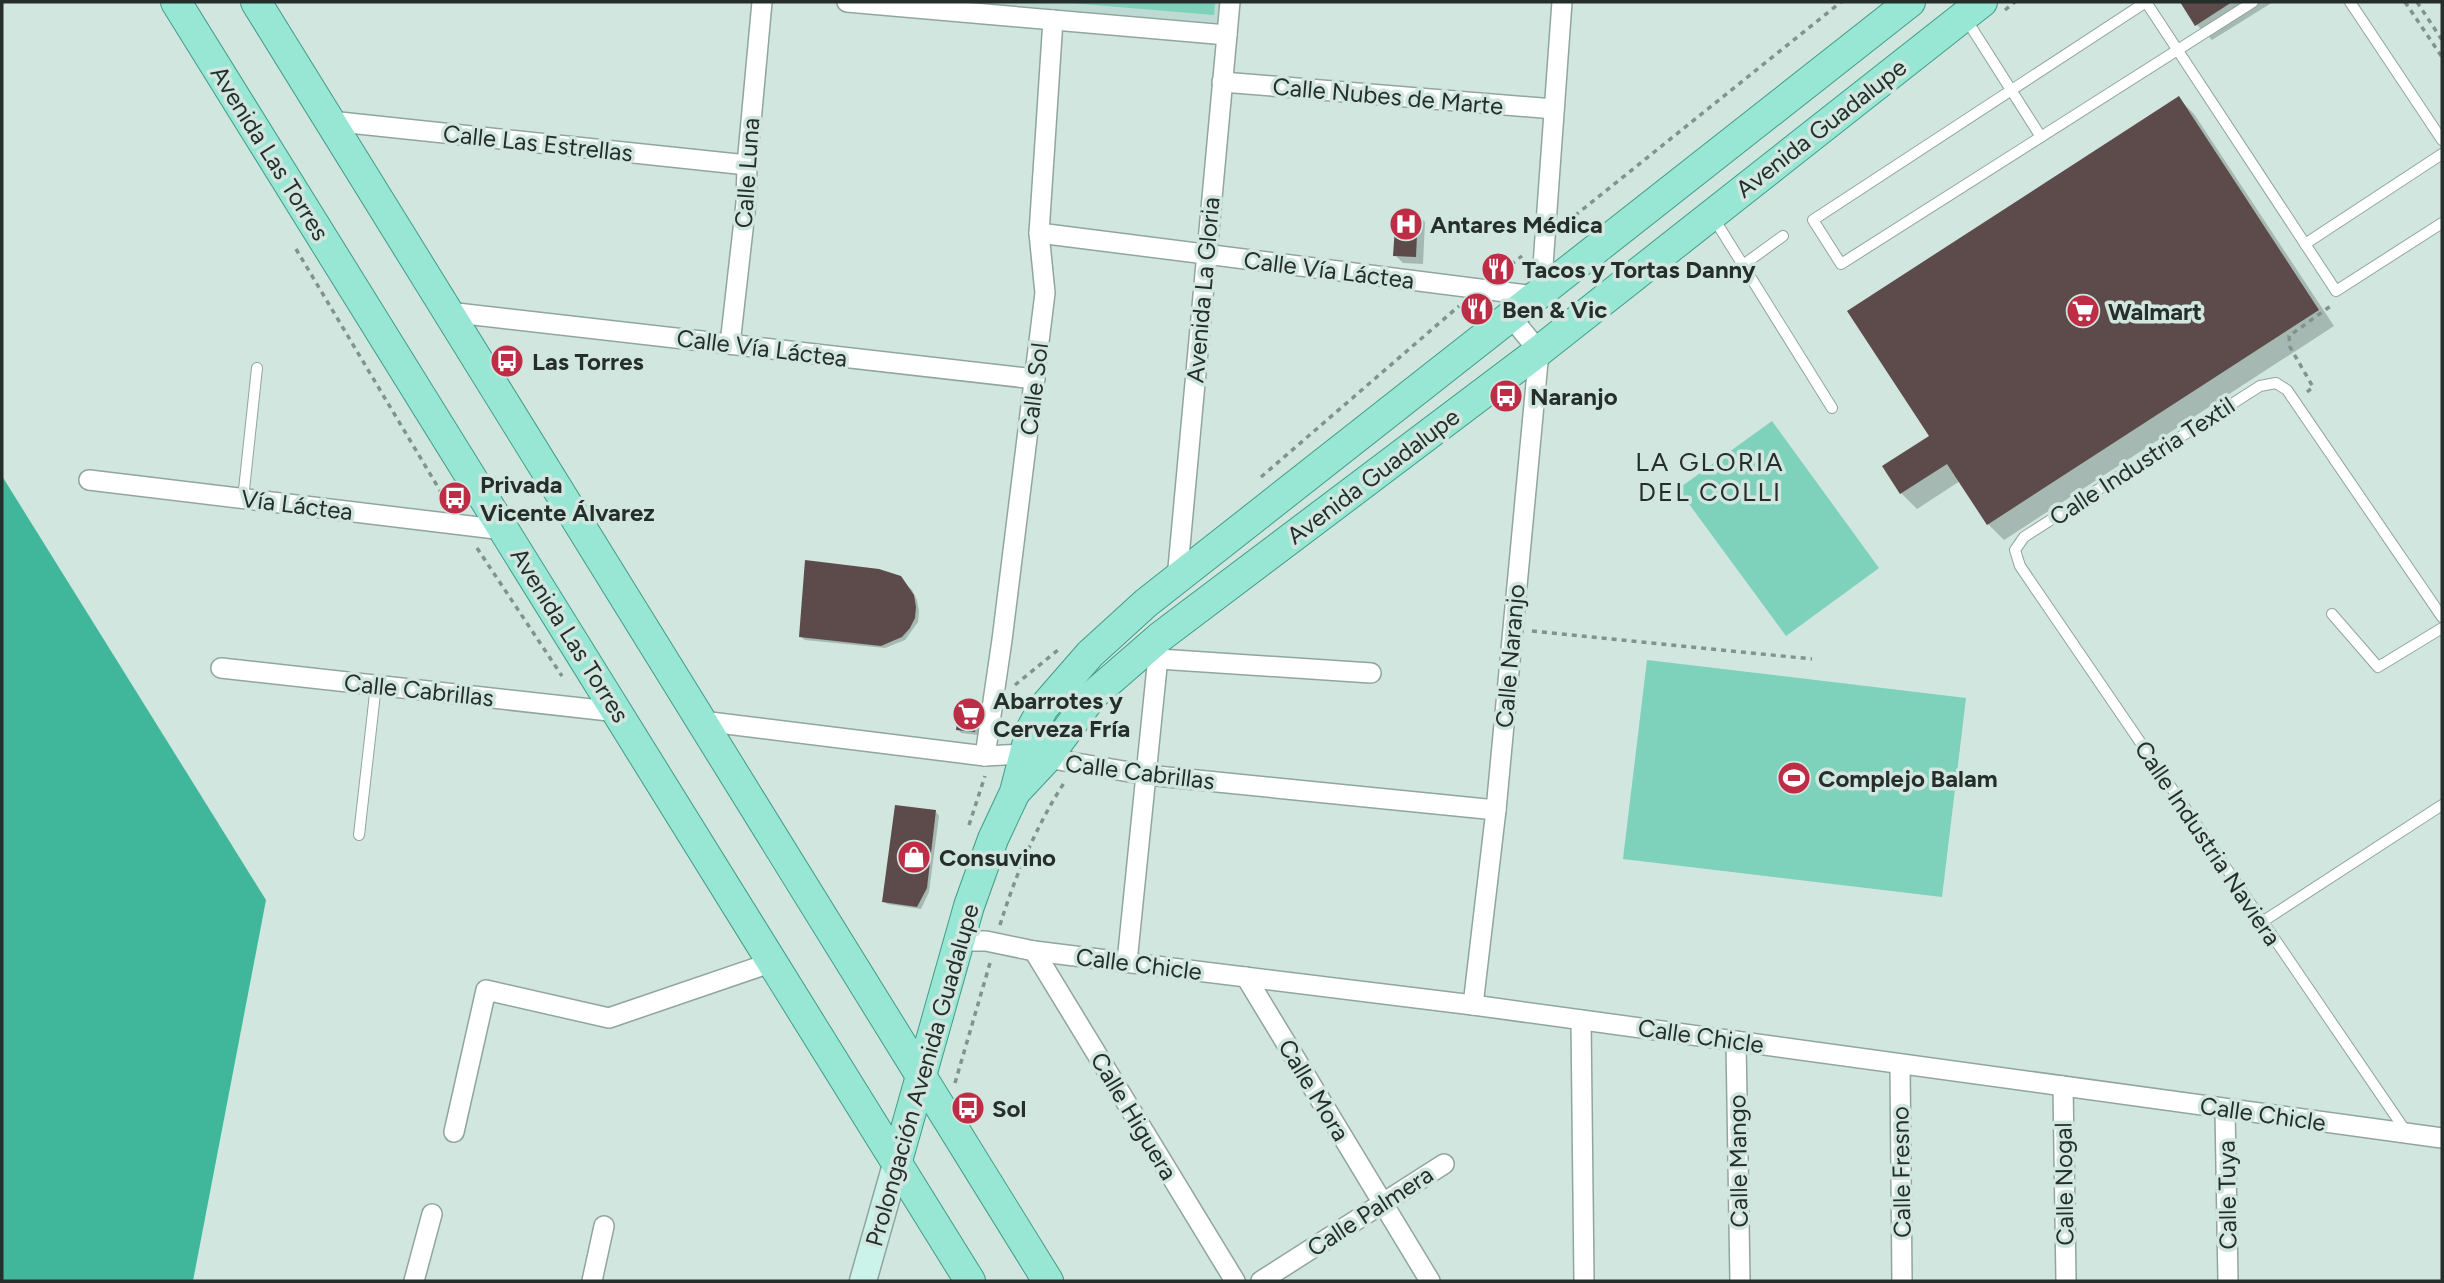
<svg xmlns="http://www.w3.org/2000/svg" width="2444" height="1283" font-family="Figtree,sans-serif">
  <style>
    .built { fill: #bddbd2 }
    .green { fill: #7ed1ba }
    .forest { fill: #40b79b }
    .shadow { fill: #0003 }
    .building { fill: #5d4b4b }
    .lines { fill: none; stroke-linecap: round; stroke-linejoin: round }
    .lane-casing { stroke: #91a59f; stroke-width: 12 }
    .street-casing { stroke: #91a59f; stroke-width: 22 }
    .secondary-casing { stroke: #91a59f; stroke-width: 29 }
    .primary-casing { stroke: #429c87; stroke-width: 32 }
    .path { stroke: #82928d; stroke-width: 3.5; stroke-dasharray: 5 5; stroke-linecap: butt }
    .lane { stroke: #fff; stroke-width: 10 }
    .street { stroke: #fff; stroke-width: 19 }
    .secondary { stroke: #cbf3ea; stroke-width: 26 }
    .primary { stroke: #97e7d4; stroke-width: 30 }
    .labels { text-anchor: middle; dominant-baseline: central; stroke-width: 7; stroke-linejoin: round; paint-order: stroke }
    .street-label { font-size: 24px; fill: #262e2c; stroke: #d0e6df }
    .poi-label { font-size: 24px; font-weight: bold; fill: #262e2c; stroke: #d0e6df; text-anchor: start }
    .neighbourhood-label { font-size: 26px; letter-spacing: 2px; fill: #262e2c; stroke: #d0e6df }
  </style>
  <rect width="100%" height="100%" fill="#d0e6df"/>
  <polygon class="built" points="973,2 1220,2 1219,23"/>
  <g class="green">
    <polygon points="1059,2 1215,2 1214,15"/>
    <polygon points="1772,421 1879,568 1786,636 1678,489"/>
    <polygon points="1647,660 1966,698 1942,897 1623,859"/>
  </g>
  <polygon class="forest" points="2,476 266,900 193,1281 2,1281"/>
  <g class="shadow">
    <polygon points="2182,2 2273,2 2212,40 2196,24"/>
    <polygon points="2178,98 2194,114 2334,326 2004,540 1988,524 1960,481 1917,509 1901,493 1931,436"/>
    <polygon points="1417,214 1425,222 1423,264 1403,263 1395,255"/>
    <polygon points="900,578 912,590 917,600 919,611 918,622 905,640 885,648 805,640 801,637"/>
    <polygon points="978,706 982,709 978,735 961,733 958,729"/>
    <polygon points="936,812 939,816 929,892 921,909 887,904 884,901"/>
  </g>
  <g class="building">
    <polygon points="2180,2 2232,2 2195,26"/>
    <polygon points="2179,96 2319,310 1987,525 1947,464 1900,494 1882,466 1929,436 1847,311"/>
    <polygon points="1396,212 1418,213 1416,257 1393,256"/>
    <polygon points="805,560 879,569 901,576 914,595 916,607 915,618 910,628 902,637 881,646 799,637"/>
    <polygon points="960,701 979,704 975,732 956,730"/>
    <polygon points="895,805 936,810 927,888 917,907 882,902"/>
  </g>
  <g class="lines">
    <defs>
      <g id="lane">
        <polyline points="2146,2 1813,220 1841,264 2253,2"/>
        <polyline points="2146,2 2336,291 2442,223"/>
        <polyline points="2350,2 2442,140"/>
        <polyline points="1966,19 2041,137"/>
        <polyline points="1713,217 1832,408"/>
        <polyline points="2305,244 2442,154"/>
        <polyline points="1743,265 1783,236"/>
        <polyline points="243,499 257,368"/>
        <polyline points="2332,614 2378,667 2442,628"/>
        <polyline points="359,835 376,685"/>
        <polyline points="2262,922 2442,805"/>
        <polyline points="2407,1133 2020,566 2015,550 2024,537 2260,386 2276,383 2287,390 2442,617"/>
      </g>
      <g id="street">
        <polyline points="847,2 1227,35"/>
        <polyline points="1222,82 1554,109"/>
        <polyline points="330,121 747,165"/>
        <polyline points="1039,233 1536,296"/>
        <polyline points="1541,293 1562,2"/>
        <polyline points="448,312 1035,379"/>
        <polyline points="730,344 746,203 747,165 762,2"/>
        <polyline points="89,480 504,530"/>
        <polyline points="1177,579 1230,2"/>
        <polyline points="1159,659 1371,673"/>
        <polyline points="221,668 618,712"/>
        <polyline points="702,721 985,756 1023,754 1147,775 1496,810"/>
        <polyline points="985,756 1002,640 1045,293 1039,233 1053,20"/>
        <polyline points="959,941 986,941 1034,951 1473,1005 2442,1138"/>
        <polyline points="1034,951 1235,1281"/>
        <polyline points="1127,962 1160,637"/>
        <polyline points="1246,977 1430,1281"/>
        <polyline points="1473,1005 1496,810 1539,351 1510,316"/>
        <polyline points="1581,1020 1584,1281"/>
        <polyline points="1736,1041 1740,1281"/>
        <polyline points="1900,1064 1902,1281"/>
        <polyline points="2063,1086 2066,1281"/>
        <polyline points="2225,1109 2228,1281"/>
        <polyline points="454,1132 486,990 609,1018 773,962"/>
        <polyline points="414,1281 432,1214"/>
        <polyline points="592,1281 604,1226"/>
        <polyline points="1261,1281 1444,1164"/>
      </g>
      <polyline id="secondary" points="863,1281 897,1161"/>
      <g id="primary">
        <polyline points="176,2 970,1281"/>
        <polyline points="256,2 1048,1281"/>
        <polyline points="1017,790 1046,759 1092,696 1160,637 1539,351 1982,2"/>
        <polyline points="897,1161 969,906 993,839 1015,792 1031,730 1043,708 1090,654 1146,603 1910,2"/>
      </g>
    </defs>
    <use href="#lane" class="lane-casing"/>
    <use href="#street" class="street-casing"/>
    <use href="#secondary" class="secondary-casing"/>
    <use href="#primary" class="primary-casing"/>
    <g class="path">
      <polyline points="2405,2 2442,57"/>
      <polyline points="2417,2 2442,40"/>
      <polyline points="2005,10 2015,2"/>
      <polyline points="1567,222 1841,2"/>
      <polyline points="296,249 448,504"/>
      <polyline points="1503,271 1522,256"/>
      <polyline points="2307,392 2313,387 2290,347 2289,336 2332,305"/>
      <polyline points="1261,477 1459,306"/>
      <polyline points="477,548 562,676"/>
      <polyline points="1532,631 1812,659"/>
      <polyline points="1015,685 1058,650"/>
      <polyline points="969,825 985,776"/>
      <path d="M1000,925C1015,876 1038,822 1066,780"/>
      <polyline points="955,1083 990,963"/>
    </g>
    <use href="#lane" class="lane"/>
    <use href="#street" class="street"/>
    <use href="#secondary" class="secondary"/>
    <use href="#primary" class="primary"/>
  </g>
  <defs>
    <symbol id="hospital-disc" viewBox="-11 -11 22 22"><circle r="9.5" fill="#be2d46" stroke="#d0e6df"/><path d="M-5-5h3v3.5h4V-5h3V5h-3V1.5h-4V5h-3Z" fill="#fff"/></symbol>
    <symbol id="restaurant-disc" viewBox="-11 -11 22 22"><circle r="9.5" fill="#be2d46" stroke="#d0e6df"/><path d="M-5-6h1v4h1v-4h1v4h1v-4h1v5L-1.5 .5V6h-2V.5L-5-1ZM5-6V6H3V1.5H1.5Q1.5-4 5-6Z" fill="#fff"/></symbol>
    <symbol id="supermarket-disc" viewBox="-11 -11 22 22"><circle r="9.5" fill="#be2d46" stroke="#d0e6df"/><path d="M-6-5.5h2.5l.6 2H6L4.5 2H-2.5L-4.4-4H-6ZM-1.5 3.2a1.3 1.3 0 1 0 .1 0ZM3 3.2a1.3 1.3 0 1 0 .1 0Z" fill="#fff"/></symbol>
    <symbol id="bus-disc" viewBox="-11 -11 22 22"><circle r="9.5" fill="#be2d46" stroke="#d0e6df"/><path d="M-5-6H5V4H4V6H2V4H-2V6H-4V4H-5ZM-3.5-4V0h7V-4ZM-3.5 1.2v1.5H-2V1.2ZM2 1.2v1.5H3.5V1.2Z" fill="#fff"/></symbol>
    <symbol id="stadium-disc" viewBox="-11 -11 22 22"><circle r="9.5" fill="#be2d46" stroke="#d0e6df"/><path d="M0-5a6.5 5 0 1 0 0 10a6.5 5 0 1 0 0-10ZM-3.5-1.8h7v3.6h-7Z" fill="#fff"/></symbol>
    <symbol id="shop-disc" viewBox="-11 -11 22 22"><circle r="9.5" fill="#be2d46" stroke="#d0e6df"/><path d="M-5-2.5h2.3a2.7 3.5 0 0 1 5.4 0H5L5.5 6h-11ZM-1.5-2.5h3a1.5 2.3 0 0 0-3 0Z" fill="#fff"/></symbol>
  </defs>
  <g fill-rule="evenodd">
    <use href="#hospital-disc" x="1387" y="205" width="38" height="38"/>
    <use href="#restaurant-disc" x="1479" y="250" width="38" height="38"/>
    <use href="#restaurant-disc" x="1458" y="290" width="38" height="38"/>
    <use href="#supermarket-disc" x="2064" y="292" width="38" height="38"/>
    <use href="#bus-disc" x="488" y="342" width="38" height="38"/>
    <use href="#bus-disc" x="1487" y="377" width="38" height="38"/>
    <use href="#bus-disc" x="436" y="479" width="38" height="38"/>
    <use href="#supermarket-disc" x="950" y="695" width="38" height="38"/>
    <use href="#stadium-disc" x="1775" y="759" width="38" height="38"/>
    <use href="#shop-disc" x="895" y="838" width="38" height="38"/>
    <use href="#bus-disc" x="949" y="1089" width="38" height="38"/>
  </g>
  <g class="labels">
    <g class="street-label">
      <text transform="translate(1388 96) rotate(5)">Calle Nubes de Marte</text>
      <text transform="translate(1821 128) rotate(-38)">Avenida Guadalupe</text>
      <text transform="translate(538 143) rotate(6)">Calle Las Estrellas</text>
      <text transform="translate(270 153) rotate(58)">Avenida Las Torres</text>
      <text transform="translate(747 173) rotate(-86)">Calle Luna</text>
      <text transform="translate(1329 270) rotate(7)">Calle Vía Láctea</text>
      <text transform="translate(1203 290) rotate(-85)">Avenida La Gloria</text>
      <text transform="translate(762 348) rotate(7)">Calle Vía Láctea</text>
      <text transform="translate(1034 389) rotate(-83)">Calle Sol</text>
      <text transform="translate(2142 461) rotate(-33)">Calle Industria Textil</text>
      <text transform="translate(1373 476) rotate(-37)">Avenida Guadalupe</text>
      <text transform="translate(297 505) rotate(7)">Vía Láctea</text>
      <text transform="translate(570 635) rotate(58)">Avenida Las Torres</text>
      <text transform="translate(1510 656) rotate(-85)">Calle Naranjo</text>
      <text transform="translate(419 690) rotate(6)">Calle Cabrillas</text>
      <text transform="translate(1140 772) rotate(7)">Calle Cabrillas</text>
      <text transform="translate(2208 843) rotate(56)">Calle Industria Naviera</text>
      <text transform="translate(1139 964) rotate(7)">Calle Chicle</text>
      <text transform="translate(1701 1036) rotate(8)">Calle Chicle</text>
      <text transform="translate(922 1075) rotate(-74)">Prolongación Avenida Guadalupe</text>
      <text transform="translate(1314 1090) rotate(59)">Calle Mora</text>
      <text transform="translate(2263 1114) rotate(8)">Calle Chicle</text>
      <text transform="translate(1134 1116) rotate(59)">Calle Higuera</text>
      <text transform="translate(1738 1161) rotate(-91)">Calle Mango</text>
      <text transform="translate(1901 1172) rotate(-91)">Calle Fresno</text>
      <text transform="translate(2064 1184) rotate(-91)">Calle Nogal</text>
      <text transform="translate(2227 1195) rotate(-91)">Calle Tuya</text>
      <text transform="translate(1370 1211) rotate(-33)">Calle Palmera</text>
    </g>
    <g class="poi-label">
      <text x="1430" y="224">Antares Médica</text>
      <text x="1522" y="269">Tacos y Tortas Danny</text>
      <text x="1502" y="309">Ben &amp; Vic</text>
      <text x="2108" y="311">Walmart</text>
      <text x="532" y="361">Las Torres</text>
      <text x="1530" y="396">Naranjo</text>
      <text x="480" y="484">Privada<tspan x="480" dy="28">Vicente Álvarez</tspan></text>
      <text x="993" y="700">Abarrotes y<tspan x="993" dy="28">Cerveza Fría</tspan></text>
      <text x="1818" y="778">Complejo Balam</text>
      <text x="939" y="857">Consuvino</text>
      <text x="992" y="1108">Sol</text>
    </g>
    <g class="neighbourhood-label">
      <text x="1710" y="462">LA GLORIA<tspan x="1710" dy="30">DEL COLLI</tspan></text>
    </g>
  </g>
  <rect width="2444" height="1283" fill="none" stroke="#262e2c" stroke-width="7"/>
</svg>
